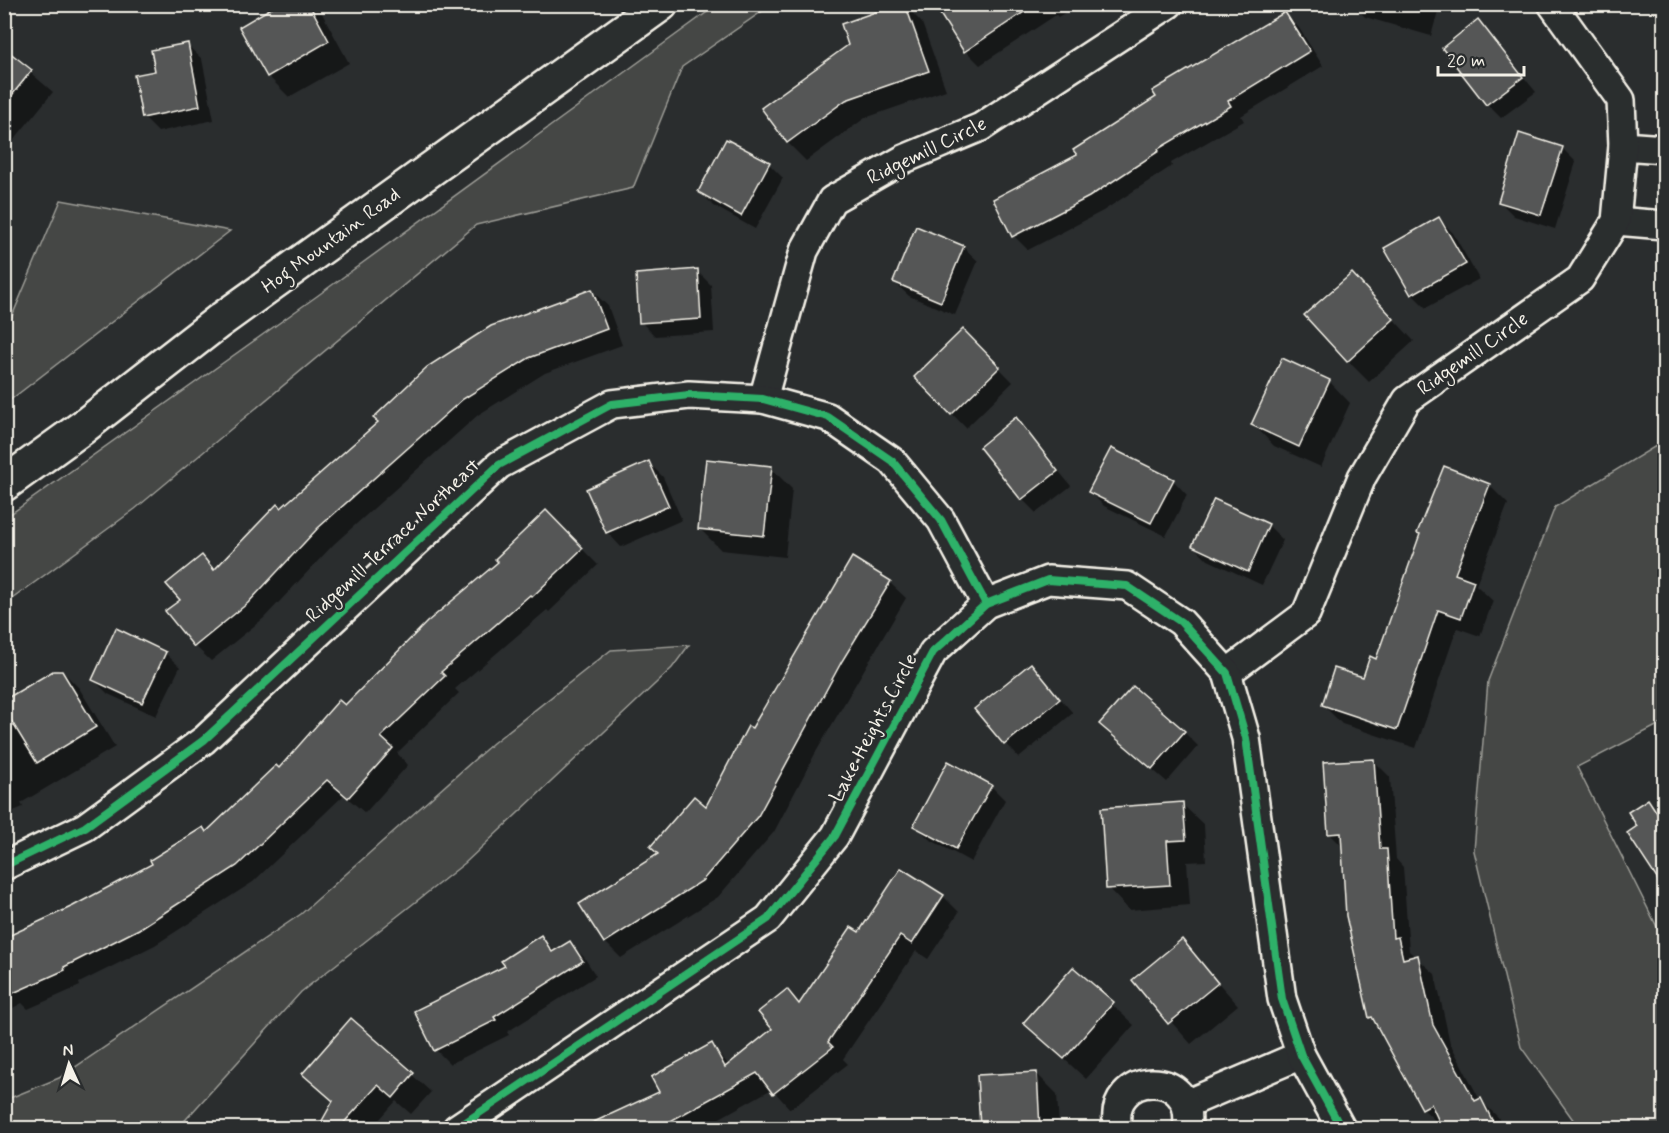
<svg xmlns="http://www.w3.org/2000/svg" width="1669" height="1133" font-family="Mynerve,sans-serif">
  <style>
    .green { fill: #444645; stroke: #9c9c96; stroke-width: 1.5 }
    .shadow { fill: #0007 }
    .building { fill: #555756; stroke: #f4f1e8; stroke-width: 1.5 }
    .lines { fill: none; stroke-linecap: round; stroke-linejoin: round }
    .street-casing { stroke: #f4f1e8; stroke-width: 32 }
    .secondary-casing { stroke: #f4f1e8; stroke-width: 38 }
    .street { stroke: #2a2d2e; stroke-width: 27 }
    .secondary { stroke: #2a2d2e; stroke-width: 33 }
    .cycleway-casing { stroke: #2a2d2e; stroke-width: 11 }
    .cycleway { stroke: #2db169; stroke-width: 8 }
    .labels { text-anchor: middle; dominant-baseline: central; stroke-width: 5; stroke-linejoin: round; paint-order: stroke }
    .street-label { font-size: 20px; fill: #f4f1e8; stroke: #2a2d2e }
  </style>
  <rect width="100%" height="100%" fill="#2a2d2e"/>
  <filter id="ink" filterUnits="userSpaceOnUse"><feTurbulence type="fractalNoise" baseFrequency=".0167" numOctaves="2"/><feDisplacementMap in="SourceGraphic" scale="12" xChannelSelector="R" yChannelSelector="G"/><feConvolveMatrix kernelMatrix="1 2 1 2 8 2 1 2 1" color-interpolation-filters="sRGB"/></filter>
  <g filter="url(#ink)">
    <g class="green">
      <polygon points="717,5 771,5 682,67 633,188 476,225 135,509 5,604 5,518 317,296"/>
      <polygon points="61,200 230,231 5,404 5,333"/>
      <polygon points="1664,441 1664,722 1577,767 1664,941 1664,1128 1579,1128 1521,1047 1474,851 1488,681 1555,507"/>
      <polygon points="689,645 672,668 465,863 301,992 178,1128 5,1128 5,1100 59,1078 301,914 493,743 611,650"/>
    </g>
    <g class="shadow">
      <polygon points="270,4 317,4 349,63 289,97 268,76 273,9"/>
      <polygon points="904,4 922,23 946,90 865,118 806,161 788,143 763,108"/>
      <polygon points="957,4 1079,4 1058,17 1056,15 980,65 966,51"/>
      <polygon points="1352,4 1440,4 1431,36 1365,17"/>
      <polygon points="1285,13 1299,28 1323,66 1241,116 1244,121 1171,163 1172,166 1103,211 1028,250 1014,236"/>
      <polygon points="1478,21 1536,92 1501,118 1487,104"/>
      <polygon points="187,45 202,59 214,120 158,132 143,117"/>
      <polygon points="4,50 53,92 13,141 4,134"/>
      <polygon points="1562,148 1576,162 1555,229 1514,216 1499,201"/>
      <polygon points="769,164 783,178 755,229 714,206 700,192"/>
      <polygon points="1439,219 1453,233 1479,279 1426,308 1412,294"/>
      <polygon points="963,247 978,261 955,315 909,296 894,282"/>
      <polygon points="697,271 711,285 714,332 655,336 641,322"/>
      <polygon points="1352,275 1414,341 1369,382 1348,361"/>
      <polygon points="592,291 608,306 622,345 545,373 478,415 334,544 264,618 211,661 195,646 182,600 202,557 216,571 281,510"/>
      <polygon points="963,331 1013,382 966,428 916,377"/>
      <polygon points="1329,381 1350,403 1321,467 1274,446 1253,424"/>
      <polygon points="1016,419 1071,486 1036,513 1022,499"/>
      <polygon points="649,463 663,477 682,520 621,547 607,532"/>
      <polygon points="771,468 792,489 785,557 721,550 700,529"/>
      <polygon points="1173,480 1187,495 1166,536 1104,506 1090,492"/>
      <polygon points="1489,485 1508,504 1476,585 1493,601 1480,636 1457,628 1416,748 1342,724 1323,705 1364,679"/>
      <polygon points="1215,501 1269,526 1283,540 1262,585 1208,560 1194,546"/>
      <polygon points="546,512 598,565 549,612 547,610 455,689 459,693 397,753 408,765 365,813 344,795 253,882 155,945 79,983 80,986 28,1009 22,1003 4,1013 4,938 74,908 207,833 279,770 500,562"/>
      <polygon points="853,560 890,583 906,598 816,752 774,832 718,897 621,958 605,942 659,855 706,808"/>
      <polygon points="165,653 180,667 156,716 108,694 93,679"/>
      <polygon points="1031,665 1073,713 1019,758 977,710"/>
      <polygon points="60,669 79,688 115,747 21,803 23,807 4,815 4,714 9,713 4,702"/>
      <polygon points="1184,732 1198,746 1167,782 1116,738"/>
      <polygon points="1373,760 1390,777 1396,859 1403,867 1409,951 1435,974 1450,1043 1480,1100 1498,1117 1503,1128 1444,1128 1442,1124 1440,1125 1423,1109 1377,1024 1370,1017 1343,847 1329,833"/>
      <polygon points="991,786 1005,800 971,862 929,839 915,825"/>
      <polygon points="1648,801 1664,818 1664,889 1639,827"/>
      <polygon points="1182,804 1204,825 1206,861 1187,862 1190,905 1129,910 1108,888"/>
      <polygon points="943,896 959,912 928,959 916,951 843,1059 848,1064 790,1109 772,1089 702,1128 620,1128 711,1045 729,1065 775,1029 787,991 800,1005 859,934"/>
      <polygon points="541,937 556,952 569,943 584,957 596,976 507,1032 509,1035 450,1064 436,1050 507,966"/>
      <polygon points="1181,941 1238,1005 1191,1044 1134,980"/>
      <polygon points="1073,969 1134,1025 1086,1079 1025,1023"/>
      <polygon points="351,1020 431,1092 411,1114 396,1101 372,1128 320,1128 334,1102 304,1074"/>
      <polygon points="1036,1073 1057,1094 1059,1128 982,1128 979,1077"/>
    </g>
    <g class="building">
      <polygon points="278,4 309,4 329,41 267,77 239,27"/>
      <polygon points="898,4 905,4 929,71 846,100 787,143 761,108 848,45 841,24"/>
      <polygon points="955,4 1036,4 964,52 940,14"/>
      <polygon points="1285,12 1310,51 1228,101 1231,106 1158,149 1159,151 1089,197 1012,237 993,199 1077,155 1073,150 1156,97 1152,91"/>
      <polygon points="1478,19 1523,77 1486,105 1442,48"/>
      <polygon points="188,43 200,106 142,118 134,75 155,71 151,50"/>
      <polygon points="4,48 32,70 4,105"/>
      <polygon points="1519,133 1563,147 1541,215 1498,202"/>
      <polygon points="726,139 770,162 741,216 698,192"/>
      <polygon points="1439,217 1466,264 1411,295 1384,248"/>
      <polygon points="916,226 964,246 941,302 893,282"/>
      <polygon points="698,269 701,319 639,323 636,274"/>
      <polygon points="1352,273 1394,319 1347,362 1304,315"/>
      <polygon points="592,289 607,329 529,358 463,399 318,528 248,603 194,647 165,611 180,600 166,584 202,555 214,570 277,504 281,508 378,422 373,418 427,367 491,326"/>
      <polygon points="963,329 1000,367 951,415 914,377"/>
      <polygon points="1282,358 1330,380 1299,447 1251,425"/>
      <polygon points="1016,417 1058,471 1021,500 979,447"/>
      <polygon points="1111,448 1174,479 1151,523 1088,492"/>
      <polygon points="706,459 772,466 764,536 698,529"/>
      <polygon points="649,461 669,506 606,533 586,489"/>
      <polygon points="1444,466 1490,484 1455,574 1474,581 1461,618 1438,610 1397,730 1322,705 1334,668 1363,677 1370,656 1376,659 1420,534 1417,533"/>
      <polygon points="1214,499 1269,524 1248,572 1192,546"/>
      <polygon points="546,510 583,548 532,597 530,595 441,672 445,676 381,737 393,748 348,798 327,780 237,866 139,929 64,967 65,970 11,994 4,980 4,938 73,906 152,864 150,860 203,827 206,832 276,765 279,768 339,700 345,705 427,622 498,562 495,559"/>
      <polygon points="852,557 891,581 842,661 758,816 702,881 604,943 579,904 658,854 650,847 694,796 706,806 748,726 752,728"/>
      <polygon points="116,628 166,652 142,703 92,680"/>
      <polygon points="1031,663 1060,699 1004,745 974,709"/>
      <polygon points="53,671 62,671 96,727 37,763 4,709 4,700"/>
      <polygon points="1133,686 1185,731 1152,769 1099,724"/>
      <polygon points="1374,759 1380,849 1387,849 1393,938 1398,937 1403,959 1418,955 1433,1025 1475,1101 1481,1098 1496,1128 1442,1128 1431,1104 1422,1109 1372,1017 1369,1018 1346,916 1341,833 1328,834 1323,762"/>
      <polygon points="948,761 992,785 956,849 913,826"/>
      <polygon points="1648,799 1665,825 1665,891 1627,833 1637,826 1628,812"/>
      <polygon points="1183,802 1186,840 1167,841 1170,885 1106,889 1101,808"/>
      <polygon points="901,868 944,895 912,944 900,936 828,1042 833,1047 773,1094 757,1073 658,1128 581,1128 659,1092 651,1077 712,1043 725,1067 772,1029 758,1012 787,989 799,1004 851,927 859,932"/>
      <polygon points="541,935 552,952 570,941 583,961 494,1017 496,1020 434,1051 414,1011 505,966 501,961"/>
      <polygon points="1182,939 1218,983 1168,1024 1132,980"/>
      <polygon points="1073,967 1114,1002 1064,1059 1023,1023"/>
      <polygon points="351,1018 414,1073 393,1098 378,1085 339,1128 318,1128 333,1101 302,1074"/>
      <polygon points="1037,1072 1040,1128 980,1128 977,1075"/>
    </g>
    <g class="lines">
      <defs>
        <g id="street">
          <polyline points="1623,146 1664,149"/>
          <polyline points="1616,221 1664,225"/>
          <polyline points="763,399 804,251 832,200 904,159 981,127 1169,4"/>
          <polyline points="1227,673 1306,614 1362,477 1407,400 1580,279 1616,221 1623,146 1621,100 1552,4"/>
          <polyline points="4,866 85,827 204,740 499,465 612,404 689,395 763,399 828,417 892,461 941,520 986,604"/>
          <polyline points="1186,1104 1301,1055"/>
          <polyline points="457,1128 768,919 835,836 933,652 986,604 1048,580 1127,586 1181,622 1227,673 1246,738 1282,999 1301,1055 1341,1128"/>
          <path d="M1118,1128C1105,1071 1197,1065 1187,1128"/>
        </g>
        <polyline id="secondary" points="4,484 83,427 218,322 661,4"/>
      </defs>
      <use href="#street" class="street-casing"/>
      <use href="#secondary" class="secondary-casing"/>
      <use href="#street" class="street"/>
      <use href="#secondary" class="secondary"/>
      <defs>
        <g id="cycleway">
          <polyline points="4,866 85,827 204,740 499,465 612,404 689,395 763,399 828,417 892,461 941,520 986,604"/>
          <polyline points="457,1128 768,919 835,836 933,652 986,604 1048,580 1127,586 1181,622 1227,673 1246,738 1282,999 1301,1055 1341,1128"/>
        </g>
      </defs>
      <use href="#cycleway" class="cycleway-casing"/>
      <use href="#cycleway" class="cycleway"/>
    </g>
  </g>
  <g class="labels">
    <g class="street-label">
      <text transform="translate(927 151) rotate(-26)">Ridgemill Circle</text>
      <text transform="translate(331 241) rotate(-36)">Hog Mountain Road</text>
      <text transform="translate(1473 354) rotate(-35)">Ridgemill Circle</text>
      <text transform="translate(393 541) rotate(-43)">Ridgemill Terrace Northeast</text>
      <text transform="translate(874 728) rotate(-62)">Lake Heights Circle</text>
    </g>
  </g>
  <rect width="1669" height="1133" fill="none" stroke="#2a2d2e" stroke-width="24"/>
  <rect x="12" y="12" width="1645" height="1109" fill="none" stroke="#f4f1e8" stroke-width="2" filter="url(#ink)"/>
  <g transform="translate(69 1064) rotate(356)" stroke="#2a2d2e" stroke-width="4.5" paint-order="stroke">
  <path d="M0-4.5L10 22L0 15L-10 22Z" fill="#f4f1e8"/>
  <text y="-9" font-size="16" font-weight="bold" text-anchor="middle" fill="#f4f1e8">N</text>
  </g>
  <path d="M1438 66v9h86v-9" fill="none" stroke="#f4f1e8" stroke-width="3"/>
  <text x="1447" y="66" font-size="18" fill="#f4f1e8" stroke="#2a2d2e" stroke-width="4.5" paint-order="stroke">20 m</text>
</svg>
